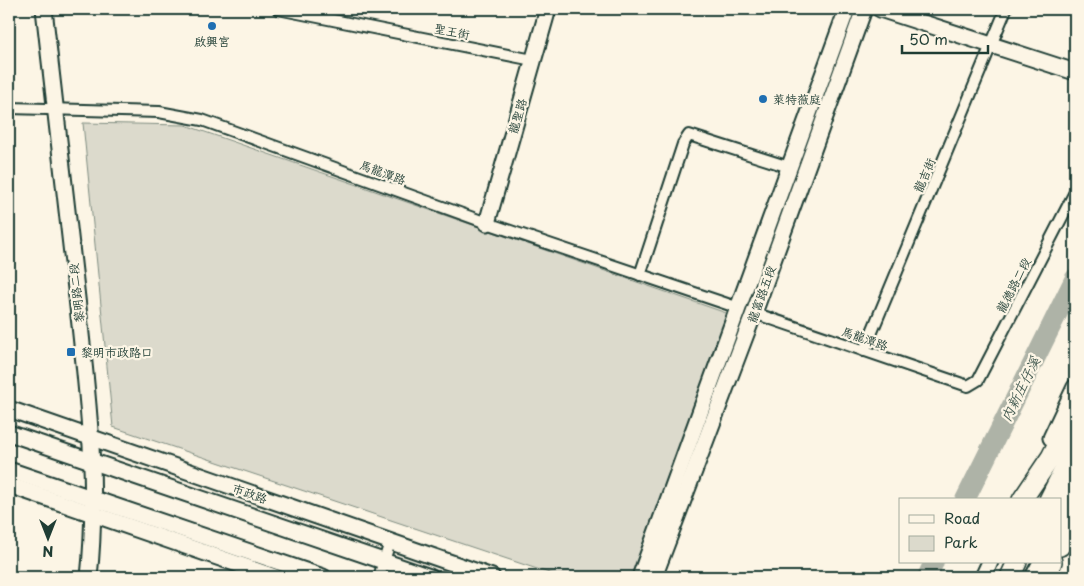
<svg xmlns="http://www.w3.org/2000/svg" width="1084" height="586" font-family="'Playpen Sans','LXGW WenKai TC',sans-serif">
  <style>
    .green { fill: #dcdacc; stroke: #7e8c80 }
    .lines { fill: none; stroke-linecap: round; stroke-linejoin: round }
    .river { stroke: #aeb3a7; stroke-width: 20 }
    .street-casing { stroke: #1f3d34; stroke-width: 14 }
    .secondary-casing { stroke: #1f3d34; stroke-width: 19 }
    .highway-casing { stroke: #1f3d34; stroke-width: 22 }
    .street { stroke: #fcf5e5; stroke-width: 10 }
    .secondary { stroke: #fcf5e5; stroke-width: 15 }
    .highway { stroke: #fcf5e5; stroke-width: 19 }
    .poi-dot { fill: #1f6fb2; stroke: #fcf5e5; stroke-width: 2 }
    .labels { text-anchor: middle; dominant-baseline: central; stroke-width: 4.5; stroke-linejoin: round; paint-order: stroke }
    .street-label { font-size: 12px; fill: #1f3d34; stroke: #fcf5e5 }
    .poi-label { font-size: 12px; fill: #1f3d34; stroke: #fcf5e5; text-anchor: start }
    .water-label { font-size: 14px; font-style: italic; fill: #435a51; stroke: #fcf5e5 }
  </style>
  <rect width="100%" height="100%" fill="#fcf5e5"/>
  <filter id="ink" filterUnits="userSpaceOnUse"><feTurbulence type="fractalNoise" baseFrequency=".02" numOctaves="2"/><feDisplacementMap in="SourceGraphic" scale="10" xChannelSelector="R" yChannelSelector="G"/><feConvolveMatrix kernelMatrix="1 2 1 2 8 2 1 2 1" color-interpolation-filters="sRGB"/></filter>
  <g filter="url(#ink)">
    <polygon class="green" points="83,123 185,125 732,315 634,577 561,577 113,427"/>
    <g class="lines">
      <g class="river">
        <polyline points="965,500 1075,278"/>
        <polyline points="927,577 934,562"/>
      </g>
      <defs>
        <g id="street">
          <polyline points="278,9 533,60"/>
          <polyline points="9,108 159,112 202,120 487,223 739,308"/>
          <polyline points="640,275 683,144 689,135 789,167"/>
          <polyline points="754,313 968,386 978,380 1075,192"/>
          <polyline points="864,351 1006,9"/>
          <polyline points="379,577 390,542"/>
        </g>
        <g id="secondary">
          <path d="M44,9C55,105 66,202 77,298C87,389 99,486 89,577"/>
          <polyline points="880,9 1075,72"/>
          <polyline points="487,223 548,9"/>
          <polyline points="9,409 492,577"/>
          <polyline points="9,433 430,577"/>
          <polyline points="1051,438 1075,387"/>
          <polyline points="9,470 323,577"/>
          <polyline points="9,485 275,577"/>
          <polyline points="1060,504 1075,474"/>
          <polyline points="1060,524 1075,494"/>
          <polyline points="640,577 847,9"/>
          <polyline points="654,577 754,313 864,9"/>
          <polyline points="983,577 990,562"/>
          <polyline points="1033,577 1041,562"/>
        </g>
        <g id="highway">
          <polyline points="1022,500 1051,457 1075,410"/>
          <polyline points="1049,500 1075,448"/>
          <polyline points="1060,546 1075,516"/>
          <polyline points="1010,577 1017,562"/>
          <polyline points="1044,577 1052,562"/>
        </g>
      </defs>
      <use href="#street" class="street-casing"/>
      <use href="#secondary" class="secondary-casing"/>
      <use href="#highway" class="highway-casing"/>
      <use href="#street" class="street"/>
      <use href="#secondary" class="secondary"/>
      <use href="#highway" class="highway"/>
    </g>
  </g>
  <g class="poi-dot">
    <circle cx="212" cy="26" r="5"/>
    <circle cx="763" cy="99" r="5"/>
    <rect x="66" y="347" width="10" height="10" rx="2.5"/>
  </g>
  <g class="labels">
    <g class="street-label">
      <text transform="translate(452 31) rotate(11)">聖王街</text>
      <text transform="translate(517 116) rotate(-74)">龍聖路</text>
      <text transform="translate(383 172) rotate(20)">馬龍潭路</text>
      <text transform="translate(924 175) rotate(-67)">龍吉街</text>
      <text transform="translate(1013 285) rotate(-63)">龍德路二段</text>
      <text transform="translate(76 293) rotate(-96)">黎明路二段</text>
      <text transform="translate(761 294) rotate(-70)">龍富路五段</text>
      <text transform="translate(865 338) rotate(19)">馬龍潭路</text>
      <text transform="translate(250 493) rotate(19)">市政路</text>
    </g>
    <g class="poi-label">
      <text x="212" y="41" text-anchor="middle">啟興宮</text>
      <text x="773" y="99">萊特薇庭</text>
      <text x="81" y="352">黎明市政路口</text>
    </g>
    <g class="water-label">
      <text transform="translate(1020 389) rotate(-64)">內新庄仔溪</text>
    </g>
  </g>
  <rect width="1084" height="586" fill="none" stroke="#fcf5e5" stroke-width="30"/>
  <rect x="15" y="15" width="1054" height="556" fill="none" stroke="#1f3d34" stroke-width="2" filter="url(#ink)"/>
  <rect x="899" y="498" width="162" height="65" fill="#fcf5e5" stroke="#a4ab9e"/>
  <rect x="909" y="515" width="25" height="8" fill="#fcf5e5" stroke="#a4ab9e"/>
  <text x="944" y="524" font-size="15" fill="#1f3d34">Road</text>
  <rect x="909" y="536" width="25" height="15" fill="#dcdacc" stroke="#a4ab9e"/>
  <text x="944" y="548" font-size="15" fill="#1f3d34">Park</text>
  <g transform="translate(48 538) rotate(180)" stroke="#fcf5e5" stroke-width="4" paint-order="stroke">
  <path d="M0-4L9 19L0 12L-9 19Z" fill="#1f3d34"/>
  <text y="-8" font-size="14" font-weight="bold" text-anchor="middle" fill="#1f3d34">N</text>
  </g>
  <path d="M902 45v8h86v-8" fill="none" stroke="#1f3d34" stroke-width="2.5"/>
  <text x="909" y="45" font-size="15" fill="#1f3d34" stroke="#fcf5e5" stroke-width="4" paint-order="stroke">50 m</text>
</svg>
